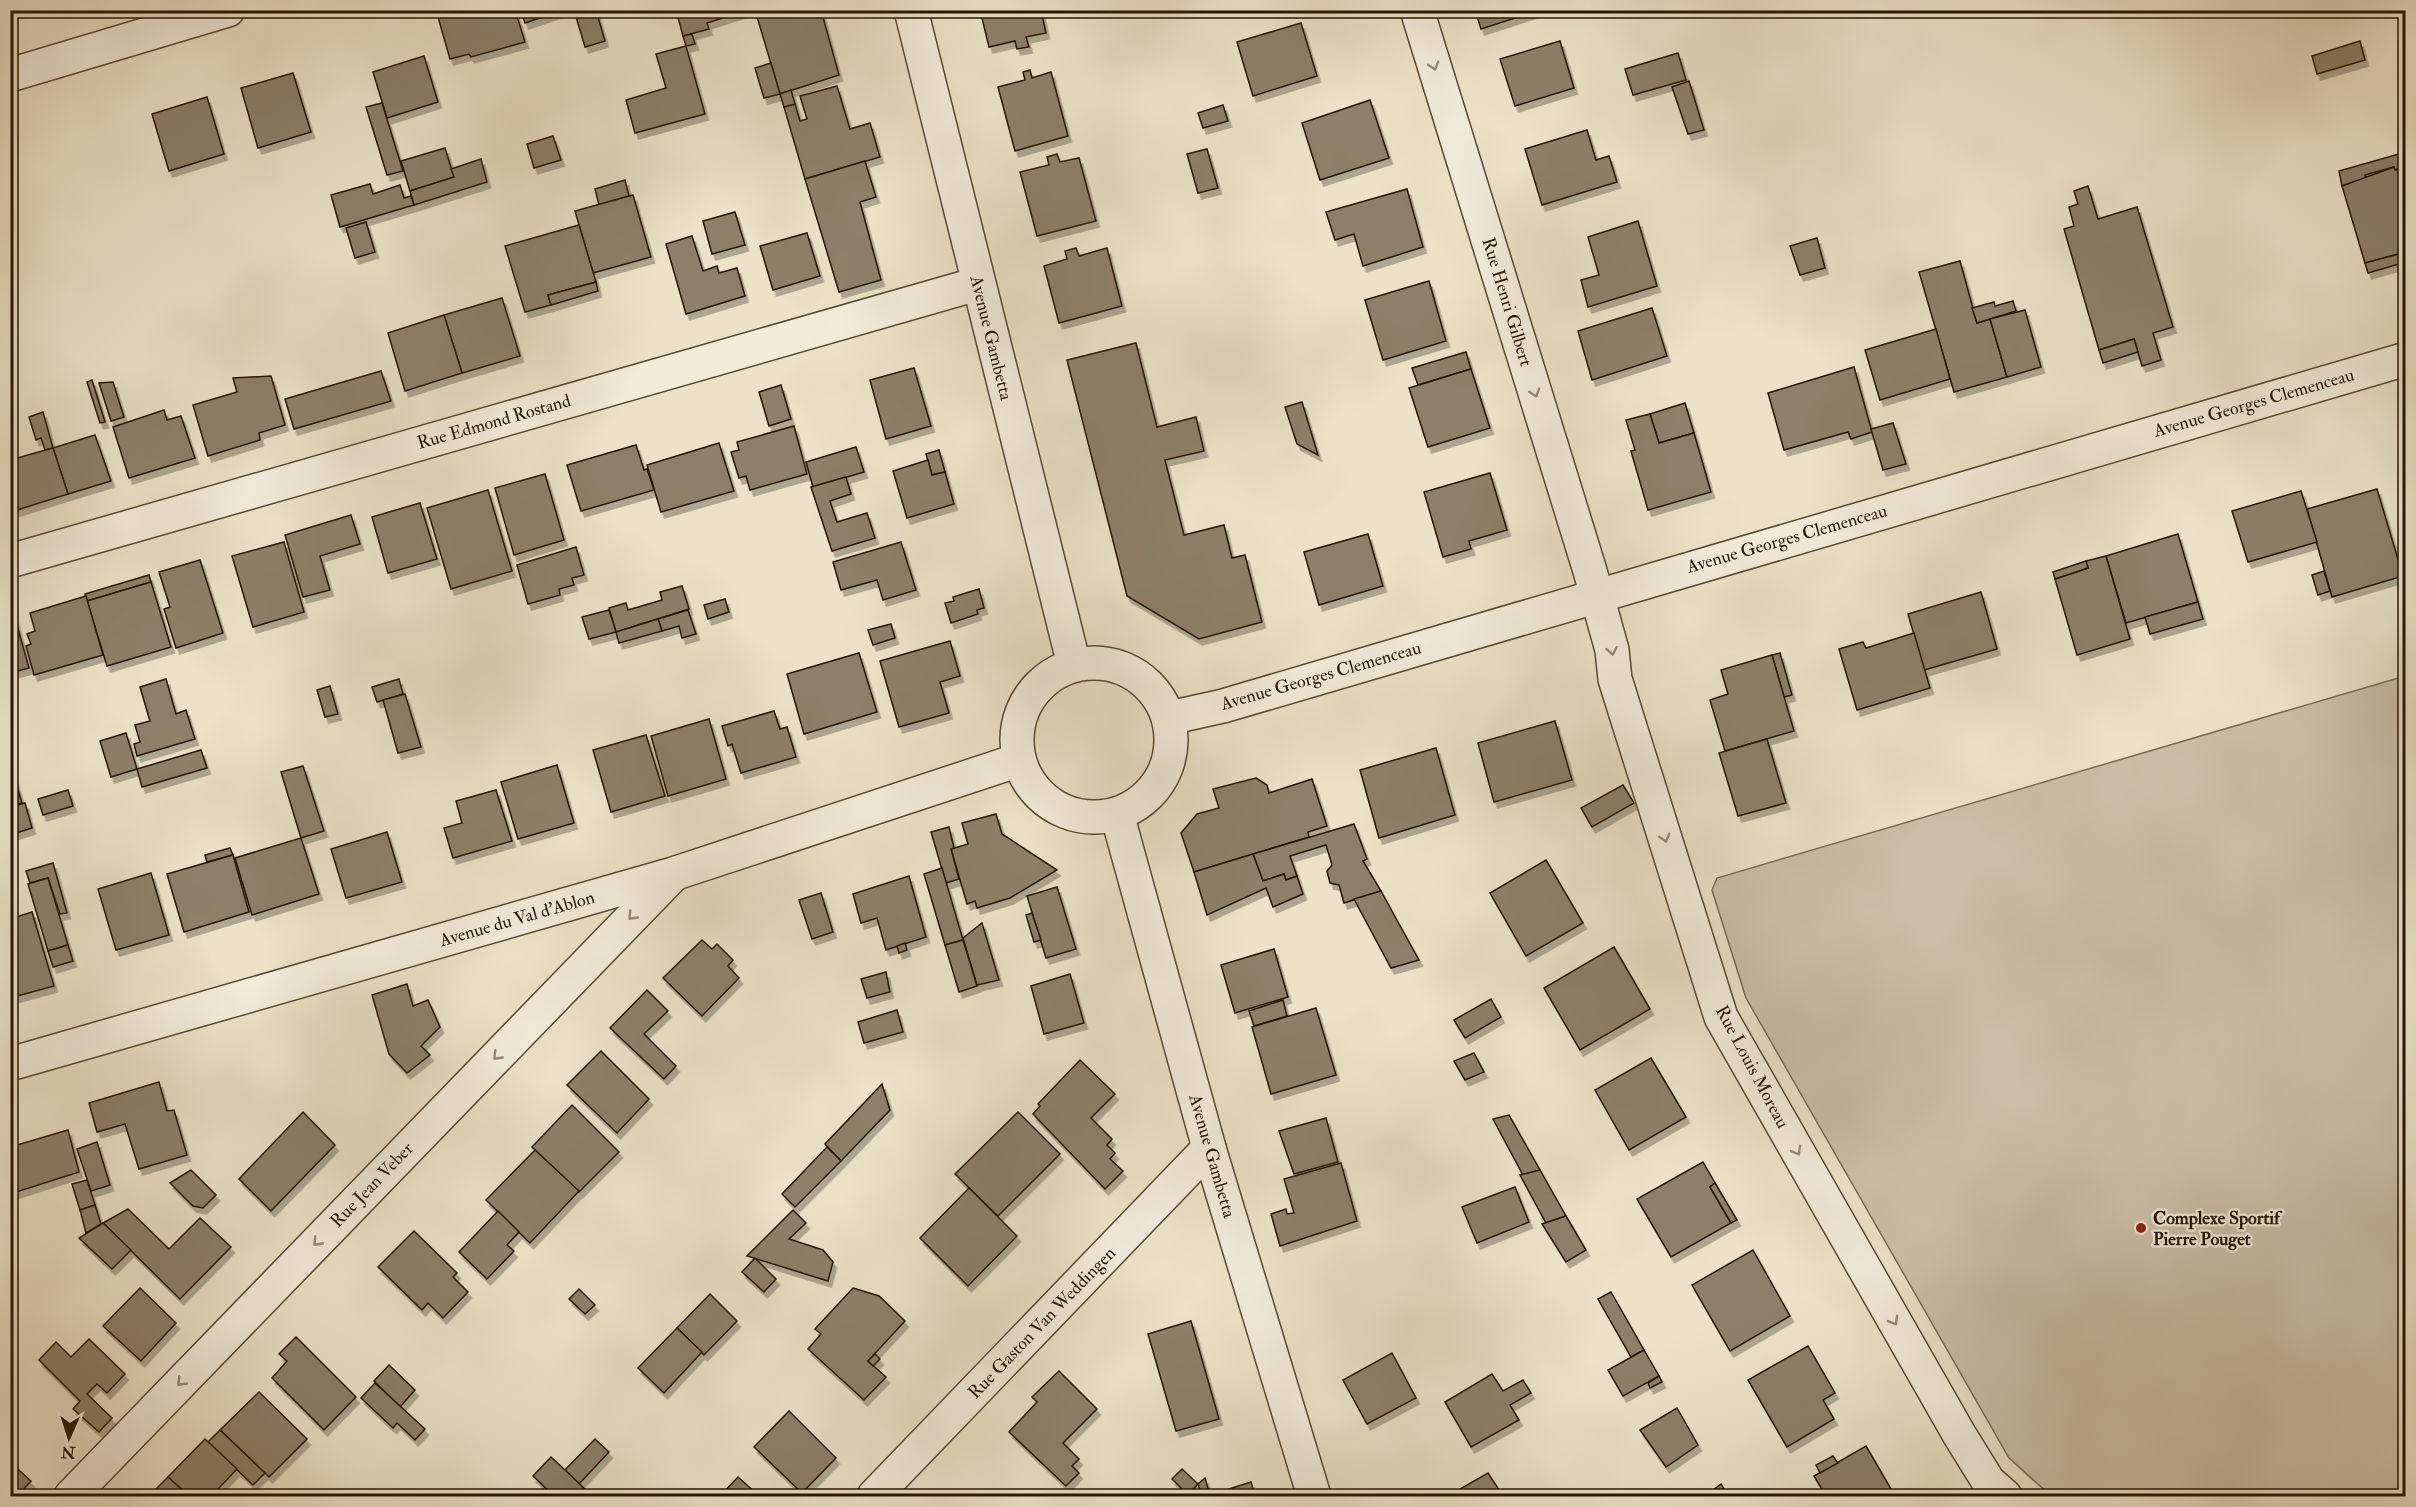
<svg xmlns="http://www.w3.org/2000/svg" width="2416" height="1507" font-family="'IM FELL Double Pica',serif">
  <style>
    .grass { fill: #c9bfa6; stroke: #776a54; stroke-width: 1.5 }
    .building { fill: #8c8068; stroke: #251502; stroke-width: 1.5; filter: url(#shadow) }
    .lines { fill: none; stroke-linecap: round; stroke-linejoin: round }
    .minor-casing { stroke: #564833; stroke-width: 36 }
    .minor { stroke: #f2ecdb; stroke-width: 33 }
    .oneway { stroke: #968b79 }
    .poi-dot { fill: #8f2418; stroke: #f2ecdb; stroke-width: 2 }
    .labels { text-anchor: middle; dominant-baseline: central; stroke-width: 4.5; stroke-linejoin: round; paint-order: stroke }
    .street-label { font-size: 18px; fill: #251502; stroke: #f2ecdb }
    .poi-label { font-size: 18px; font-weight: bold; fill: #251502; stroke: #f2ecdb; text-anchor: start }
  </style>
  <defs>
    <filter id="shadow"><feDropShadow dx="3.5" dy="6" stdDeviation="0" flood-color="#0004"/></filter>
  </defs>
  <rect width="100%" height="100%" fill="#ebe2c7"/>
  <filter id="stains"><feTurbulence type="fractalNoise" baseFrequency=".00333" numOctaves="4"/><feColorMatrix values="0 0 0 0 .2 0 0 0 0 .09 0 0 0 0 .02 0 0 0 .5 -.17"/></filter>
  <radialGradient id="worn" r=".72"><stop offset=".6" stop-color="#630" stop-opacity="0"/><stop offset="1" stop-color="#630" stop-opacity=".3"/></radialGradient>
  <polygon class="grass" points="2405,676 2405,1496 2051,1496 2009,1458 1746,998 1712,890 1717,878"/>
  <g class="building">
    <polygon points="436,10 515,10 525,42 471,57 469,54 450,59"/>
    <polygon points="521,10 564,10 525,23"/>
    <polygon points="574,10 596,10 605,41 585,47"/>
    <polygon points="676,10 748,10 707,23 709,29 683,36"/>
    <polygon points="755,10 821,10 839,75 780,94"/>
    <polygon points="980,10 1041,10 1046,33 1026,37 1029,47 1017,49 1015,41 989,47"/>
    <polygon points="1475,10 1540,10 1481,29"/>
    <polygon points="1301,23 1317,76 1253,96 1237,42"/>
    <polygon points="692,34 695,44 686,46 683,36"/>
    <polygon points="1560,41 1574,88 1515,106 1500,59"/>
    <polygon points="2360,41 2365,60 2317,74 2312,56"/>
    <polygon points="686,46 705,114 635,133 626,100 666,88 656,54"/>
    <polygon points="1678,53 1686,80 1633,95 1625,69"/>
    <polygon points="424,56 438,102 387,118 373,72"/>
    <polygon points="771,63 780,94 764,98 755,68"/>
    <polygon points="1030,70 1032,78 1051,72 1068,136 1015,151 998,87 1025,80 1023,72"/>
    <polygon points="293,73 311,132 258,148 241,88"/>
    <polygon points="1689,81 1704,130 1688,134 1672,87"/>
    <polygon points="837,86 850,129 870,123 880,157 805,179 784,107 795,104 800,121 807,119 800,96"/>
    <polygon points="791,90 795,104 784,107 780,94"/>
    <polygon points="207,97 224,154 169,171 152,114"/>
    <polygon points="1370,100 1389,158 1320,180 1302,123"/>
    <polygon points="382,103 403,171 387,175 366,107"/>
    <polygon points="1223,105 1228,121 1203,128 1198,113"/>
    <polygon points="1587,130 1596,160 1609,156 1617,182 1542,205 1525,149"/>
    <polygon points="553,136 561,160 534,168 527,144"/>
    <polygon points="445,148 454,177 410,191 401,161"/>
    <polygon points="1207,149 1218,188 1198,193 1187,154"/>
    <polygon points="2406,152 2406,167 2395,170 2394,167 2365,175 2366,178 2342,186 2339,171"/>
    <polygon points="1057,154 1060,162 1079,158 1096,221 1037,236 1020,172 1049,165 1047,157"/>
    <polygon points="481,159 487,182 414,205 410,191 454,177 451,169"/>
    <polygon points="865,161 876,197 860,202 881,280 839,292 805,179"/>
    <polygon points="2394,167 2395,170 2406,167 2406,252 2365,263 2342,186"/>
    <polygon points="625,180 629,196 599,205 595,189"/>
    <polygon points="370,184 373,194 400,185 404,198 411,196 414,205 340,227 331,195"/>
    <polygon points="2088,186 2098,219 2137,207 2173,327 2153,333 2161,360 2142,366 2134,339 2099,350 2064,229 2074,226 2069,207 2078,204 2074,191"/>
    <polygon points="1407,189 1423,247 1363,266 1354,234 1335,240 1326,212"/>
    <polygon points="633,195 651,257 593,273 575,211"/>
    <polygon points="735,212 745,245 712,254 703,221"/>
    <polygon points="1638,221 1657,286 1588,307 1581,280 1599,275 1588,237"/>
    <polygon points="366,222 375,252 355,258 346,228"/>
    <polygon points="579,225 596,282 548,295 551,305 525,312 505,246"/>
    <polygon points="807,233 820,276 773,290 760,246"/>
    <polygon points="692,236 703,271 717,266 719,273 737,268 745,296 686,314 666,244"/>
    <polygon points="1817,238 1825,268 1800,275 1790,246"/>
    <polygon points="1076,248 1079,256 1107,248 1122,306 1059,323 1044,266 1067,259 1065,251"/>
    <polygon points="2406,252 2406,262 2368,273 2365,263"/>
    <polygon points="1960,261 1977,323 1990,319 2007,377 1954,392 1919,272"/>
    <polygon points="1429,281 1446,341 1383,360 1365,300"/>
    <polygon points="596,282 598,291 551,305 548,295"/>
    <polygon points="502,298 520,356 462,373 444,315"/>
    <polygon points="2013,301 2016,311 1977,323 1972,308 1994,302 1995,306"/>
    <polygon points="1652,308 1667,356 1592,380 1578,331"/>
    <polygon points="2025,310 2041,367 2007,377 1990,319"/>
    <polygon points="444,315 462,373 405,391 388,333"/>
    <polygon points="1936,329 1950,379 1880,400 1865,350"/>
    <polygon points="2134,339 2138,352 2103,363 2099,350"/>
    <polygon points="1136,343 1157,427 1196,417 1204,451 1165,460 1184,535 1224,525 1232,558 1245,555 1262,622 1199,639 1127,596 1067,360"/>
    <polygon points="1466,352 1471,369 1418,385 1412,368"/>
    <polygon points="1854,367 1872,432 1851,439 1848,432 1784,450 1768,393"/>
    <polygon points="914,368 931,426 886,439 870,380"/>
    <polygon points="1471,369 1490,428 1428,447 1409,388"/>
    <polygon points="381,371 391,401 294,429 285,399"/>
    <polygon points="271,376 285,425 259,433 260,440 208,456 193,405 237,392 233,378"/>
    <polygon points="92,380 105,422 100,423 87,382"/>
    <polygon points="113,382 124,417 111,421 99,383"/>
    <polygon points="781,385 791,419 769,426 759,392"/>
    <polygon points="1302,402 1318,455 1297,444 1285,407"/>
    <polygon points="1685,403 1694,433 1659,443 1650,414"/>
    <polygon points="164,410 167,420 181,416 195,458 129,478 113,427"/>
    <polygon points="43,412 53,448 45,450 41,438 36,440 29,417"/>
    <polygon points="1650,414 1659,443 1694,433 1711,492 1648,510 1631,451 1635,450 1626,420"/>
    <polygon points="1893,423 1906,464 1883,470 1871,429"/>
    <polygon points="794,426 807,474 750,490 746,476 739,478 731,452 739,450 737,442"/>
    <polygon points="95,435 111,481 68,494 53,448"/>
    <polygon points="719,443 734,491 661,512 647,465"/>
    <polygon points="636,445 644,470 647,469 654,490 581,511 567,465"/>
    <polygon points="856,447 864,472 813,487 806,462"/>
    <polygon points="53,448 68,494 17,510 10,490 10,460"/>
    <polygon points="939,450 945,472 932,475 926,454"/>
    <polygon points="928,460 932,475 945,472 954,504 907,518 893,471"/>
    <polygon points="1490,473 1507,530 1469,541 1471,549 1443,557 1424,492"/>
    <polygon points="545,474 564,540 514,555 495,488"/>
    <polygon points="846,477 851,494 830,501 837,522 867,513 875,538 832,551 811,487"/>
    <polygon points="2377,489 2403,576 2332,597 2307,509"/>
    <polygon points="10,490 17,510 10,512"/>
    <polygon points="488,490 512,571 451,589 427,508"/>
    <polygon points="2301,491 2317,542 2248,562 2232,511"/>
    <polygon points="420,503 437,559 388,573 372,517"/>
    <polygon points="351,515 360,544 320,556 330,590 303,597 285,535"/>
    <polygon points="1368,534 1383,586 1319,605 1304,552"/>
    <polygon points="2178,534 2198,602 2126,623 2106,556"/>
    <polygon points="284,542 304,612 253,627 232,556"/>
    <polygon points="901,542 916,590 883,600 877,580 841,590 833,562"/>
    <polygon points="576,547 584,575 572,578 574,585 559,589 560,595 528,604 517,565"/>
    <polygon points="2106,556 2130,639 2077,655 2055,579 2088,568 2086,561"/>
    <polygon points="200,560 223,633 176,648 164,609 170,607 159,572"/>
    <polygon points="2086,561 2088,568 2055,579 2053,572"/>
    <polygon points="2324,571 2330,591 2318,595 2312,575"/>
    <polygon points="149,575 151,582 87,601 85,594"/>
    <polygon points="151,582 171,647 107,666 87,601"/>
    <polygon points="682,586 689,609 616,632 609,608 626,603 628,610 662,600 660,592"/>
    <polygon points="979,589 984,608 977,610 978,614 951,623 945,603 954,601 953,597"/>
    <polygon points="1981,592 1997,649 1924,670 1908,614"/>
    <polygon points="86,596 103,655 34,675 26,646 31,644 27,634 35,631 30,613"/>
    <polygon points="725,599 729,612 708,619 704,605"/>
    <polygon points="2198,602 2203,619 2150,634 2145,617"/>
    <polygon points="609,610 616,632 589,639 582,617"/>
    <polygon points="688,610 696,634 682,638 679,626 662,631 658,619"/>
    <polygon points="15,618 29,668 10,673 10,619"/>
    <polygon points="658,619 662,631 619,643 616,632"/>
    <polygon points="891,624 895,638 873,645 868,630"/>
    <polygon points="1914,633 1930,688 1857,710 1839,649 1863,642 1866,648"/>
    <polygon points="950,641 960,676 940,682 949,713 899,727 880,661"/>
    <polygon points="859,653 877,712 804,734 787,674"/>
    <polygon points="1780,653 1792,695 1784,697 1772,655"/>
    <polygon points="1772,655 1794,731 1725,751 1710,700 1728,694 1721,670"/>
    <polygon points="166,679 176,714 186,710 195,739 137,756 134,744 140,742 135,725 150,721 140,687"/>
    <polygon points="399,679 403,694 377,702 372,687"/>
    <polygon points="330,686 338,714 325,717 317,690"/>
    <polygon points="405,694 421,747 398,753 383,700"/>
    <polygon points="774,711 780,729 787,727 796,757 741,773 732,744 728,746 722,726"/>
    <polygon points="709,719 726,779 668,796 651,736"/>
    <polygon points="1555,721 1572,780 1494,802 1478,743"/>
    <polygon points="126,733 137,769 111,777 100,741"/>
    <polygon points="646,735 665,796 611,812 593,750"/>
    <polygon points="1767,739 1786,803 1738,816 1719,753"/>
    <polygon points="1436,748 1455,815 1379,838 1360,770"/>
    <polygon points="201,750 207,768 142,787 137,769"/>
    <polygon points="10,763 22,803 10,806"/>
    <polygon points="557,765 574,823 518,839 501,782"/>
    <polygon points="303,766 324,831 301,838 281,772"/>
    <polygon points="1256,778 1267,785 1269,793 1312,779 1327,826 1308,832 1309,837 1194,872 1181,833 1197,814 1219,808 1213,789"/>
    <polygon points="1623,785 1634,803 1592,827 1581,808"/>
    <polygon points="68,790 73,806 43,815 38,799"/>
    <polygon points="496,790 512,841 453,858 444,828 462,823 456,801"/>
    <polygon points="25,803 32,828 13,834 10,807"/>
    <polygon points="996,814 1002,834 1057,870 1010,898 977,908 975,901 967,904 951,849 968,844 962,823"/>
    <polygon points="1354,824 1367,859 1363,861 1381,891 1344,903 1339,885 1330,883 1327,871 1332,865 1326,845 1290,856 1297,876 1286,880 1284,874 1263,881 1253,854"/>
    <polygon points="949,827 954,848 951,849 959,879 946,883 931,832"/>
    <polygon points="387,832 402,882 346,898 331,849"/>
    <polygon points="301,838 319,894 252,915 235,858"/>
    <polygon points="230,848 233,855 207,862 205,855"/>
    <polygon points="1253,854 1263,881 1284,874 1286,880 1297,876 1303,894 1273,907 1266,888 1207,915 1194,872"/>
    <polygon points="233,855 249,912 184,932 167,874"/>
    <polygon points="1546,860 1583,923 1526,956 1490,893"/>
    <polygon points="53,863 67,913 60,914 48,878 30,883 26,871"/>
    <polygon points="942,868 963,940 945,945 924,874"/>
    <polygon points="151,873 169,935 116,950 98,889"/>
    <polygon points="909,876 926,937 886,950 877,918 861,923 853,894"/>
    <polygon points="48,878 68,945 48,951 28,884"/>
    <polygon points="1057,887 1076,949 1046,958 1027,896"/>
    <polygon points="1381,891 1399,924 1419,960 1391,968 1354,899"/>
    <polygon points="821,893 833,932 812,939 799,900"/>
    <polygon points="32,912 54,986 10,998 10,919"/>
    <polygon points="1032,913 1041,940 1034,942 1026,915"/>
    <polygon points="982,923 999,980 977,985 963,938"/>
    <polygon points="702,940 712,949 717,944 733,960 728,966 739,978 702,1016 663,978"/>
    <polygon points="963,940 977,986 959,992 945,945"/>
    <polygon points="905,943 907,950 899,953 897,946"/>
    <polygon points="68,945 73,961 53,967 48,951"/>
    <polygon points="1614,947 1650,1009 1580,1050 1544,988"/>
    <polygon points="1274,949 1288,997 1235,1013 1221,965"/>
    <polygon points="886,972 890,992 867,998 861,979"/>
    <polygon points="1070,974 1084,1023 1044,1034 1031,986"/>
    <polygon points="407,984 413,1006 428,1000 440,1027 421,1046 430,1055 407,1073 389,1054 372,995"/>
    <polygon points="647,990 668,1011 644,1034 676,1066 664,1079 610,1028"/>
    <polygon points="1491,999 1501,1017 1465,1038 1454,1020"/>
    <polygon points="1283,1000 1287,1016 1254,1026 1249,1011"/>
    <polygon points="1316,1008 1336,1075 1271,1094 1252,1027"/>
    <polygon points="897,1010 903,1032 864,1043 858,1022"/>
    <polygon points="601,1051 649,1099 617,1133 567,1085"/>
    <polygon points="1474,1053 1484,1072 1465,1080 1454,1061"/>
    <polygon points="1651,1058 1686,1117 1629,1150 1595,1090"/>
    <polygon points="1080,1060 1115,1094 1091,1118 1112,1139 1107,1145 1115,1153 1110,1159 1123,1171 1105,1189 1033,1114 1040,1106 1038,1104"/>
    <polygon points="159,1082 167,1111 174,1110 187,1155 139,1169 125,1124 97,1132 89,1103"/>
    <polygon points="882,1084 890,1110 841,1161 825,1144"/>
    <polygon points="572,1105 619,1152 579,1192 532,1147"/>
    <polygon points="303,1112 335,1145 271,1211 239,1179"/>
    <polygon points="1018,1112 1060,1154 998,1216 955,1174"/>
    <polygon points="1509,1115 1540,1170 1523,1175 1493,1119"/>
    <polygon points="1326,1118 1338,1162 1294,1174 1279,1131"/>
    <polygon points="68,1130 79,1172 10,1194 10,1147"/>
    <polygon points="97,1142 110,1185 91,1191 77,1149"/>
    <polygon points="827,1147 841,1161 795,1207 782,1194"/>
    <polygon points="535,1150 579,1191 530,1243 486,1200"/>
    <polygon points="1703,1162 1715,1183 1710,1187 1731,1223 1671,1257 1637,1199"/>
    <polygon points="1341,1163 1357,1221 1280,1246 1271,1214 1286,1209 1287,1214 1294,1213 1284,1179"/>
    <polygon points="191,1170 216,1195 203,1208 193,1206 170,1183"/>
    <polygon points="1540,1170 1566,1216 1546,1223 1520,1175"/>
    <polygon points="87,1180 95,1205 80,1210 72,1184"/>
    <polygon points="1715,1183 1737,1220 1731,1223 1710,1187"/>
    <polygon points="1515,1187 1529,1222 1477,1243 1462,1207"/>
    <polygon points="969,1188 1017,1236 968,1286 920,1238"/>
    <polygon points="95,1205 101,1224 86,1233 80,1210"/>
    <polygon points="128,1209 169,1249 200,1218 231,1247 180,1299 103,1223"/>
    <polygon points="793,1210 806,1223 789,1239 823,1250 833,1262 828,1281 747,1256"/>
    <polygon points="498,1211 519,1232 507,1245 514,1251 487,1279 459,1252"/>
    <polygon points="1566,1216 1586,1250 1566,1262 1542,1224"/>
    <polygon points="103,1223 131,1250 112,1269 79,1238"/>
    <polygon points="414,1231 457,1273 453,1277 468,1292 443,1318 428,1303 422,1310 378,1267"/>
    <polygon points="1753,1250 1790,1316 1730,1351 1692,1285"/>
    <polygon points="755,1258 776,1279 764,1292 742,1272"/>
    <polygon points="140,1288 176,1323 141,1361 103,1326"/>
    <polygon points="853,1288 879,1296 905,1321 868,1361 886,1377 864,1400 808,1349 821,1334 815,1329"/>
    <polygon points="579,1289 595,1305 585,1314 569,1299"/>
    <polygon points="1611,1292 1644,1350 1631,1357 1598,1299"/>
    <polygon points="710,1294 737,1321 704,1355 677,1328"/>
    <polygon points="1191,1321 1219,1419 1176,1431 1148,1334"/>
    <polygon points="677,1328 702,1352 664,1393 638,1368"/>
    <polygon points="296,1337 356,1397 324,1430 272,1378 287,1361 279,1354"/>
    <polygon points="89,1339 125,1374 107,1393 97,1384 87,1394 112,1418 99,1432 73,1409 80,1401 39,1360 56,1342 71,1357"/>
    <polygon points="1808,1346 1835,1393 1823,1400 1834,1419 1787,1447 1748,1380"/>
    <polygon points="1644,1350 1659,1376 1623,1396 1608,1370"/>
    <polygon points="1392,1353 1416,1398 1367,1424 1343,1380"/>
    <polygon points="875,1354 880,1359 873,1366 868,1361"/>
    <polygon points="389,1365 415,1390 400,1407 374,1381"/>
    <polygon points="1059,1371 1097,1409 1063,1443 1079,1459 1072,1466 1079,1473 1066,1486 1009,1432 1037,1402 1032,1397"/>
    <polygon points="1492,1374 1503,1391 1523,1380 1531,1393 1510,1405 1519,1420 1471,1447 1445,1402"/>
    <polygon points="1659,1376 1662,1382 1650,1388 1648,1383"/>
    <polygon points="375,1383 425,1429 415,1440 397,1423 393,1428 361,1398"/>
    <polygon points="259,1392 307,1439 269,1477 220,1430"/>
    <polygon points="1677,1408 1698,1445 1666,1467 1640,1430"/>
    <polygon points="789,1411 836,1458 802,1493 754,1447"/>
    <polygon points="220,1430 265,1473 253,1485 208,1442"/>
    <polygon points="205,1439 237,1469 218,1489 225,1496 189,1496 168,1477"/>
    <polygon points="595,1439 609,1452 579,1484 565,1470"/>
    <polygon points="1866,1446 1895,1496 1826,1496 1814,1476"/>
    <polygon points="1833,1456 1838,1463 1820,1473 1816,1465"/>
    <polygon points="551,1457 565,1470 592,1496 554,1496 533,1476"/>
    <polygon points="10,1462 31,1481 17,1496 10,1496"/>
    <polygon points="1182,1469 1198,1484 1188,1495 1172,1479"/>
    <polygon points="1488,1473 1503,1496 1448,1496"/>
    <polygon points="168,1477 189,1496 149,1496"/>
    <polygon points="738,1477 759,1496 720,1496"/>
    <polygon points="1205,1478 1210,1495 1251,1482 1255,1496 1202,1496 1198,1484"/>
    <polygon points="1721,1484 1728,1496 1705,1496"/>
  </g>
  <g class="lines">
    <defs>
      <g id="minor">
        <polyline points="911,10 1074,665"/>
        <polyline points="1417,10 1590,571 1612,650 1615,679 1721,1017 1959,1434 1988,1481 2005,1496"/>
        <polyline points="10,75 228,10"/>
        <polyline points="10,561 977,284"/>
        <circle cx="1094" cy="740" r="77"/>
        <polyline points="1169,718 1223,706 2406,359"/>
        <polyline points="1117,814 1209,1148 1314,1496"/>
        <polyline points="10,1064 673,874 1019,760"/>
        <polyline points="71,1496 672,876"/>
        <polyline points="874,1496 1209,1148"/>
      </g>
    </defs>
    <use href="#minor" class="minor-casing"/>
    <use href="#minor" class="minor"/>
  </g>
  <defs><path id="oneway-chevron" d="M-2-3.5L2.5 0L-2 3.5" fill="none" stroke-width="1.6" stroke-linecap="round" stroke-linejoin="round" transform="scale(1.5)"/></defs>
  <g class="oneway">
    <use href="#oneway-chevron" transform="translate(1434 66) rotate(73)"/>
    <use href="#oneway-chevron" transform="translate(1535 393) rotate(73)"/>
    <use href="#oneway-chevron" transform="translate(1612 651) rotate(80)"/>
    <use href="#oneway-chevron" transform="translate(1665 838) rotate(73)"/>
    <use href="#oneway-chevron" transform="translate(632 916) rotate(134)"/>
    <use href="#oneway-chevron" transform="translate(497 1056) rotate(134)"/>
    <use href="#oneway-chevron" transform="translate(1797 1151) rotate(60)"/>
    <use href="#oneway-chevron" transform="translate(317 1242) rotate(134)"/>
    <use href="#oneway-chevron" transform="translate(1894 1321) rotate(60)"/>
    <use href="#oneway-chevron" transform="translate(181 1382) rotate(134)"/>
  </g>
  <circle class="poi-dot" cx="2141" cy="1228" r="6"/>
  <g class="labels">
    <g class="street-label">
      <text transform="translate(1507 302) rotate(73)">Rue Henri Gilbert</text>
      <text transform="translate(991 338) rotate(76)">Avenue Gambetta</text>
      <text transform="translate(2254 403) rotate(-16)">Avenue Georges Clemenceau</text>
      <text transform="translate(494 422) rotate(-16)">Rue Edmond Rostand</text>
      <text transform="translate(1787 539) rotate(-16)">Avenue Georges Clemenceau</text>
      <text transform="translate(1321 676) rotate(-16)">Avenue Georges Clemenceau</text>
      <text transform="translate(517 919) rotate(-16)">Avenue du Val d'Ablon</text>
      <text transform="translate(1752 1067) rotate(62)">Rue Louis Moreau</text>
      <text transform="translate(1212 1156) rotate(74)">Avenue Gambetta</text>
      <text transform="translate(372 1185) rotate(-46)">Rue Jean Veber</text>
      <text transform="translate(1042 1323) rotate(-46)">Rue Gaston Van Weddingen</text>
    </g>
    <g class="poi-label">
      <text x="2153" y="1218">Complexe Sportif<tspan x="2153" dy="21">Pierre Pouget</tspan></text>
    </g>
  </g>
  <rect width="2416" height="1507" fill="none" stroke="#ebe2c7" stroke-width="36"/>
  <rect x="12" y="12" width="2392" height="1483" fill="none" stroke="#251502" stroke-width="3"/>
  <rect x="18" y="18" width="2380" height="1471" fill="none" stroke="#251502" stroke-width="1.5"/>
  <g transform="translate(69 1438) rotate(183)" stroke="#f2ecdb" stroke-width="4.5" paint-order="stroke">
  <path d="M0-4.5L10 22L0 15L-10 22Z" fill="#251502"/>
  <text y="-9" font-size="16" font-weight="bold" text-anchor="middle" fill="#251502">N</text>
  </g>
  <rect width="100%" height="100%" filter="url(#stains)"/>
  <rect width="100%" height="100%" fill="url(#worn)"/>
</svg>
